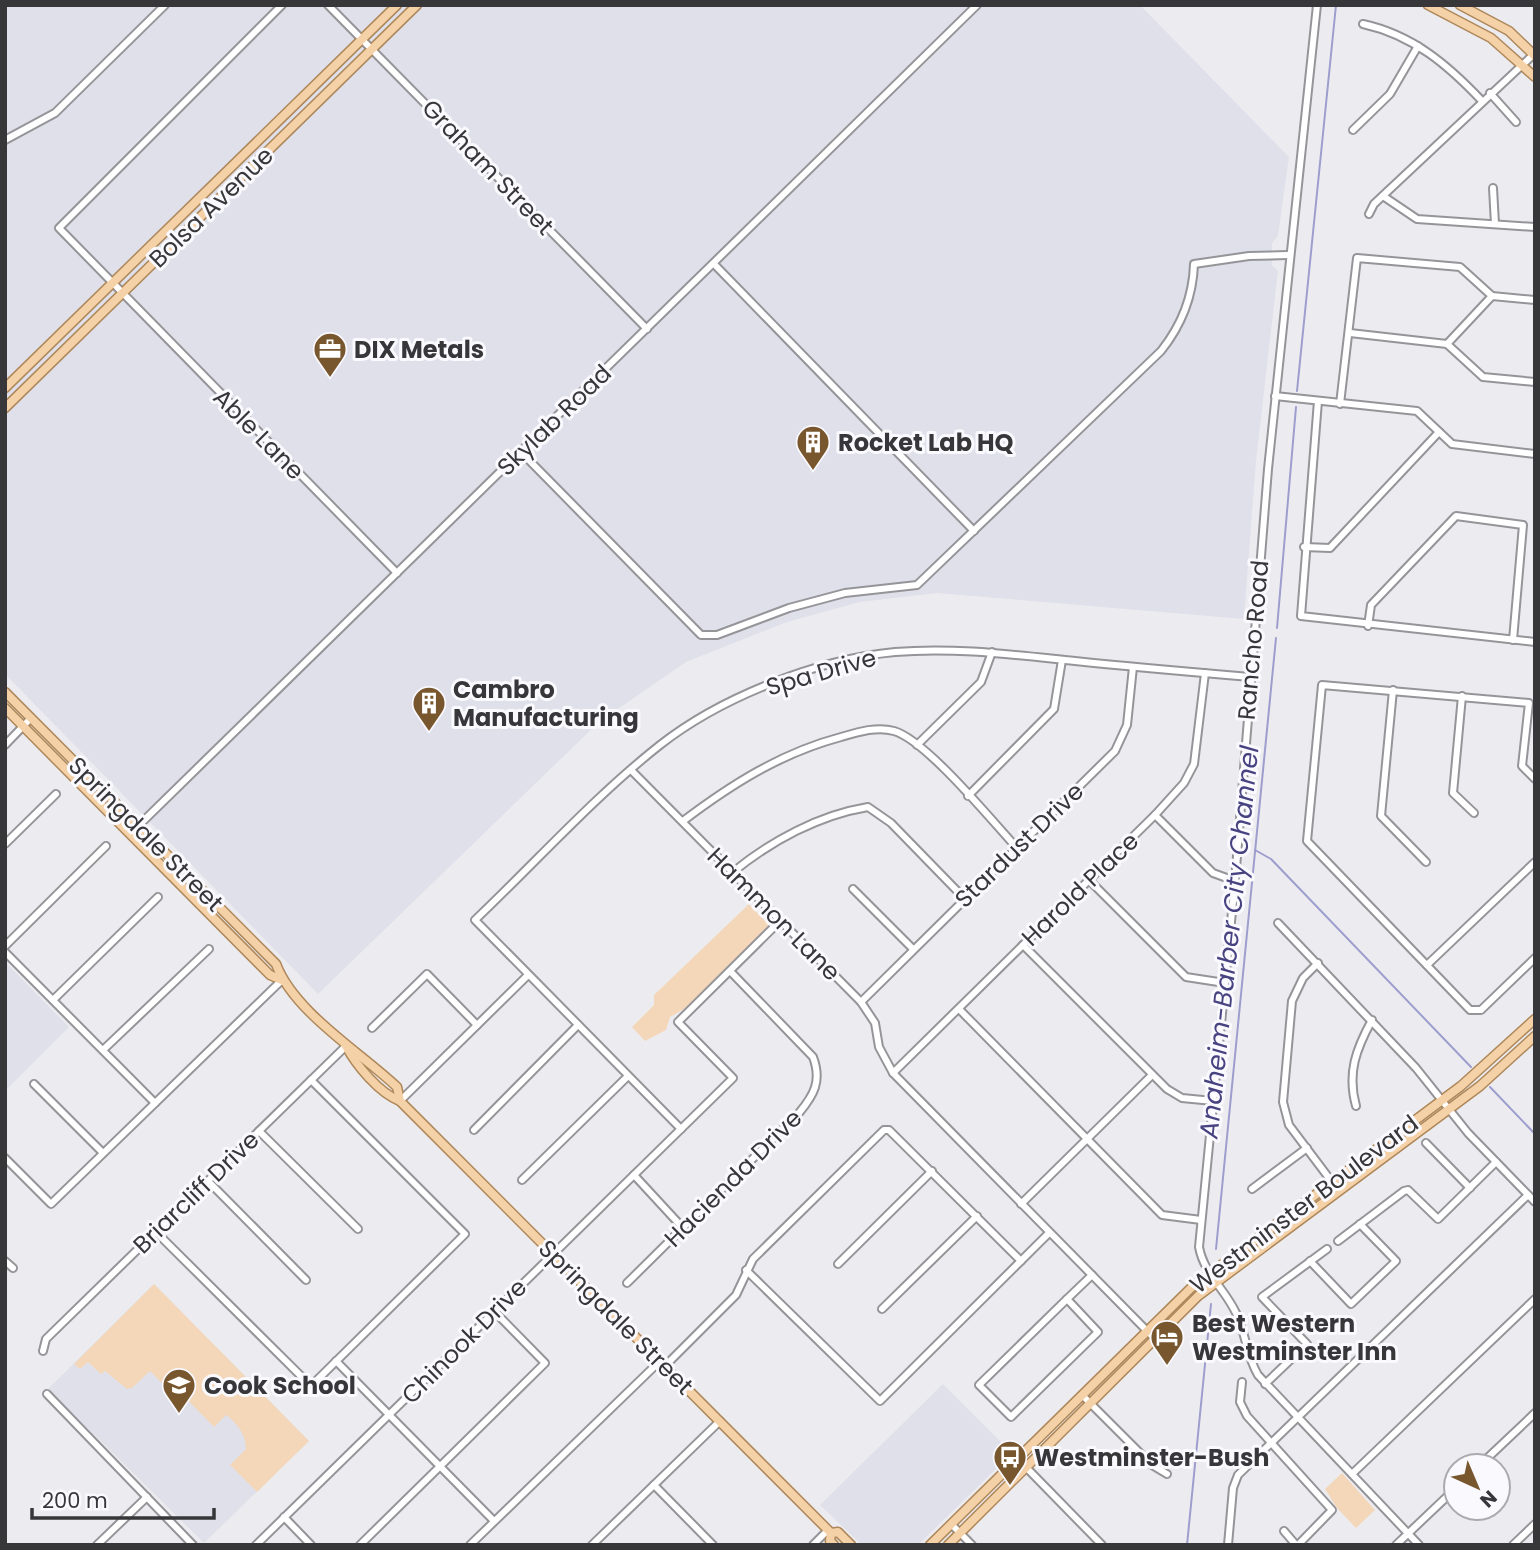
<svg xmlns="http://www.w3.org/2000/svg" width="1540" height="1550" font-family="Poppins,sans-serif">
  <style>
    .built { fill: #dfe0ea }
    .green { fill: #f4d7b9 }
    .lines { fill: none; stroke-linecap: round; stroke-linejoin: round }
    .stream { stroke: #9d9dce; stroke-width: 2 }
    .minor-casing { stroke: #959599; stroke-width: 10 }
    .major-casing { stroke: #ae885b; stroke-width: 11 }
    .minor { stroke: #fff; stroke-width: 6 }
    .major { stroke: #f5d1a7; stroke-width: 8 }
    .labels { text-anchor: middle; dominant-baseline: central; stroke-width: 6; stroke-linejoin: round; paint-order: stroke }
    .street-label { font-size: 24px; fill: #373739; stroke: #f9f9fe }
    .poi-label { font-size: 24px; font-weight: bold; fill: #373739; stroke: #f9f9fe; text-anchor: start }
    .water-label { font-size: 26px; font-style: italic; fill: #474280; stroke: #f9f9fe }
  </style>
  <rect width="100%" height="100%" fill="#ececf0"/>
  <g class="built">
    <polygon points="5,5 1140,5 1289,157 1278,236 1272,243 1272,265 1278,271 1256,461 1244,619 937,593 860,602 787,622 686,662 599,722 318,994 5,674"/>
    <polygon points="5,962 69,1027 5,1091"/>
    <polygon points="154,1284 309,1441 204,1543 48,1389"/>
    <polygon points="943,1384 1012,1453 918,1545 862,1545 820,1505"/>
  </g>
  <g class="green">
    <polygon points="749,904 770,926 686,1008 670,1017 666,1030 645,1041 632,1027 654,1005 654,995"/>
    <path d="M154,1284L309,1441L257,1492L230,1465L246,1449C246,1434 236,1422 226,1415L214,1427L170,1382L165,1386L150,1371L132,1388L127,1389L105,1371L101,1374L88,1362L80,1369L74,1364Z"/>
    <polygon points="1342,1473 1375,1510 1356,1528 1337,1508 1325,1489"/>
  </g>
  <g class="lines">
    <g class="stream">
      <polyline points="1533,5 1535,6"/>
      <polyline points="1297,391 1336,5"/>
      <polyline points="1277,628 1296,407"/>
      <polyline points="1255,850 1271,859 1471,1067"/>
      <polyline points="1490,1087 1535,1134"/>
      <polyline points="1216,1249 1276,638"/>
      <polyline points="1187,1545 1211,1304"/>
    </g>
    <defs>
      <g id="minor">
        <polyline points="282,5 59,228 397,573"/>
        <polyline points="328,5 647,329"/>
        <path d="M1317,5L1268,469L1235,881L1199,1247C1204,1274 1225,1289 1236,1313C1246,1333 1246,1355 1258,1375L1419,1545"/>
        <path d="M1363,24C1413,35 1448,65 1482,101"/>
        <polyline points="1490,93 1516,122"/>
        <polyline points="1353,130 1390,94 1418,46"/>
        <polyline points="5,140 55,113 165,5"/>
        <polyline points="1493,188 1495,224"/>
        <polyline points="1383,196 1417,219 1535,227"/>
        <polyline points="1369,214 1374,204 1534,54"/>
        <polyline points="714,264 974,531"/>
        <polyline points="1350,333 1447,344 1483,377 1535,382"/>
        <polyline points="1447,344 1492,296 1535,300"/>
        <polyline points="1275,396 1417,411 1452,444 1535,454"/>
        <polyline points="1318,401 1301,616 1535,642"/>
        <polyline points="1340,404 1357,258 1460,267 1492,296"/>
        <path d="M521,452L701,635H717L789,608L845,593L917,585L1161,351C1181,326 1193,296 1194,264L1249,256L1288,255"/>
        <polyline points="1304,547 1330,548 1439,432"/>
        <polyline points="1368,626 1371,605 1456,516 1523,525 1513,640"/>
        <polyline points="1393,690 1381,816 1426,862"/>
        <polyline points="1462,696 1453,793 1474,813"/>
        <polyline points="5,745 31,718"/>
        <polyline points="917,745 981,682 992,652"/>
        <polyline points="631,770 861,1002 875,1023 879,1047 893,1073 1154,1338"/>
        <polyline points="1535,779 1522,766 1529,703 1322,685 1307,841 1470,1010 1481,1010 1535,958"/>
        <polyline points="968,796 1054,709 1062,660"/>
        <polyline points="1155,815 1213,873 1235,881"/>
        <path d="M683,821C732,784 781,753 841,737C858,732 877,726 894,731C926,740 992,821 1017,848"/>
        <polyline points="130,834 977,5"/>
        <polyline points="5,844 56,794"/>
        <path d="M733,872C771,841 819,815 868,807L891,823L964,898"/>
        <polyline points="1089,880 1186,977 1225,983"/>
        <polyline points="853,889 913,949"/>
        <polyline points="1278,923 1416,1068 1468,1133 1535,1202"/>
        <polyline points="1023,945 1167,1089 1182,1098 1213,1101"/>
        <polyline points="5,946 106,846"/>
        <polyline points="5,952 155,1103"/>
        <polyline points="1318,963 1303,978 1292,1001 1283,1102 1289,1125 1332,1182"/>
        <polyline points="1427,965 1535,862"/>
        <polyline points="53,1000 158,897"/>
        <polyline points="861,1002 1115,751 1127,725 1133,667"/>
        <polyline points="959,1009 1162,1215 1201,1220"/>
        <polyline points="372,1028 427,974 477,1025"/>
        <polyline points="103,1050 209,949"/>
        <polyline points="893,1073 1155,815 1184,783 1194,764 1205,673"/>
        <polyline points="34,1084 103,1153"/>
        <polyline points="400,1101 528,975"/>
        <path d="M1356,1106C1347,1073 1356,1049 1372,1020"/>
        <path d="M681,1129L475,920C536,862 594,797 660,745C721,697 818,659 895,652C955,647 1015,655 1075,661C1133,667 1191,672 1250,677"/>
        <polyline points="474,1130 578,1025"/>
        <polyline points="259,1131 358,1229"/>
        <polyline points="1426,1143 1470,1188"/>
        <polyline points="5,1158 51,1204 282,980"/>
        <polyline points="634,1175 682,1227"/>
        <polyline points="522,1180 628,1076"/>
        <polyline points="208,1181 306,1280"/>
        <polyline points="1252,1189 1307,1148"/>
        <polyline points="1021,1204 1152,1075"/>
        <polyline points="156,1232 311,1386 465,1234 311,1080"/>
        <polyline points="1338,1241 1404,1191 1408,1190 1438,1219 1496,1162"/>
        <polyline points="5,1261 13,1268"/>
        <polyline points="1310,1261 1351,1304 1396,1261 1360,1224"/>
        <polyline points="838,1264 932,1171"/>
        <polyline points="746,1270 880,1401 1049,1233"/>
        <path d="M627,1283L799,1113C814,1095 822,1081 813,1057L730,971"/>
        <polygon points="1067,1299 1098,1332 1011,1417 979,1385"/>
        <polyline points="1067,1299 1092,1275"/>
        <polyline points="882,1309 977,1216"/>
        <polyline points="43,1351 46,1339 346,1046"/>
        <polyline points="336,1361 494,1521"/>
        <polyline points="665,1366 736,1295 753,1259 884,1130 889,1130 1021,1261"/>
        <polyline points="1242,1382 1240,1402 1247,1416 1332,1510 1298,1545"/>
        <polyline points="1265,1384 1307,1344 1262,1297 1327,1249"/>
        <polyline points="47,1394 193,1545"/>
        <polyline points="1082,1395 1152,1465 1167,1474"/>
        <polyline points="1017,1458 1102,1545"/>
        <polyline points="1479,1466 1535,1413"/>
        <polyline points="1352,1474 1535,1299"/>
        <polyline points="654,1485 713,1545"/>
        <polyline points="284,1517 311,1545"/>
        <polyline points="951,1524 972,1545"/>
        <polyline points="1284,1531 1296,1545"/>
        <polyline points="97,1545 147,1497"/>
        <polyline points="256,1545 733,1078 678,1022 780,921"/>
        <polyline points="360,1545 545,1363 494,1311"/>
        <polyline points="470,1545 660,1361"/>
        <polyline points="592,1545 720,1421"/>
        <polyline points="813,1545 828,1530"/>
        <polyline points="1228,1545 1233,1488 1238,1475 1528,1195"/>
        <polyline points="1396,1545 1456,1488"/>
        <polyline points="1513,1545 1535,1524"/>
      </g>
      <g id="major">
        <polyline points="1428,5 1491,38 1535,77"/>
        <polyline points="1460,5 1509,31 1535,56"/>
        <polyline points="5,388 397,5"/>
        <polyline points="5,408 417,5"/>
        <path d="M5,692L276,964C294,1012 360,1052 397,1087L400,1101"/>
        <polyline points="5,708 270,975 282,980"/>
        <path d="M346,1046C356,1065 379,1093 400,1101L831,1533"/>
        <polyline points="831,1533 838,1532 851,1545"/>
        <polyline points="831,1533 830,1541 834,1545"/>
        <polyline points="930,1545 1192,1287 1461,1086 1535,1019"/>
        <polyline points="948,1545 1198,1296 1480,1086 1535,1036"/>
      </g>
    </defs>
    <use href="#minor" class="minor-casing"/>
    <use href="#major" class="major-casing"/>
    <use href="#minor" class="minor"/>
    <use href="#major" class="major"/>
  </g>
  <defs>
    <symbol id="office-pin" viewBox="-11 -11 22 30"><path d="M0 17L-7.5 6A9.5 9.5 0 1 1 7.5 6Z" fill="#79572e" stroke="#f9f9fe"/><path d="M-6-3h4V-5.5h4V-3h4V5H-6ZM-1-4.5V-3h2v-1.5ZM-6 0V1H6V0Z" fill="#fff"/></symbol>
    <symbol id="building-pin" viewBox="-11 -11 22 30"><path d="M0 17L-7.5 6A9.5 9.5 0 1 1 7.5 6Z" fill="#79572e" stroke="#f9f9fe"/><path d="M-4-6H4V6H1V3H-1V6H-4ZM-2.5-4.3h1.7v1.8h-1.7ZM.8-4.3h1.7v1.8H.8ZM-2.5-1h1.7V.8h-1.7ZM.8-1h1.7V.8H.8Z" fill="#fff"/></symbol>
    <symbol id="hotel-pin" viewBox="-11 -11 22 30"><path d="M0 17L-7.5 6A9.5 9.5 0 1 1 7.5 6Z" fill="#79572e" stroke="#f9f9fe"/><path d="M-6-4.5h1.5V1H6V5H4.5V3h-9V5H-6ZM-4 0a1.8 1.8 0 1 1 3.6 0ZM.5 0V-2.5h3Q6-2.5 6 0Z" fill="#fff"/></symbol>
    <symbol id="school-pin" viewBox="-11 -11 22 30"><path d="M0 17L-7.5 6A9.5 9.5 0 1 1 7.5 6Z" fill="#79572e" stroke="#f9f9fe"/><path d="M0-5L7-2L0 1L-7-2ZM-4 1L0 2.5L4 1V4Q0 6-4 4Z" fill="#fff"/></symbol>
    <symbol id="bus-pin" viewBox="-11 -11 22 30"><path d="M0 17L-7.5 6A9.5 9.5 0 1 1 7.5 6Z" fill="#79572e" stroke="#f9f9fe"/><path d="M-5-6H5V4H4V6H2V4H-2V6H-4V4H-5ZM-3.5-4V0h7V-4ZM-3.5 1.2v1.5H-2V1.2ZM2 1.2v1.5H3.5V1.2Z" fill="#fff"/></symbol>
  </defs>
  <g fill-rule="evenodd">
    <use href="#office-pin" x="311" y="330" width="38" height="52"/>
    <use href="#building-pin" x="794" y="423" width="38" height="52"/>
    <use href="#building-pin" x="410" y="684" width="38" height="52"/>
    <use href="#hotel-pin" x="1148" y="1318" width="38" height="52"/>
    <use href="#school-pin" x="160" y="1366" width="38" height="52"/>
    <use href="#bus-pin" x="991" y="1438" width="38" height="52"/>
  </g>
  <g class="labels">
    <g class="street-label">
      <text transform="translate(488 167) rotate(46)">Graham Street</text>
      <text transform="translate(211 207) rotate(-44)">Bolsa Avenue</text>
      <text transform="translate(554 420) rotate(-44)">Skylab Road</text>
      <text transform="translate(259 434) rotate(45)">Able Lane</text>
      <text transform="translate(1253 640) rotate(-85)">Rancho Road</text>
      <text transform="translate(821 672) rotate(-16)">Spa Drive</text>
      <text transform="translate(146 834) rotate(45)">Springdale Street</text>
      <text transform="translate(1019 845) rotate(-44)">Stardust Drive</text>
      <text transform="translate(1080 889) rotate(-44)">Harold Place</text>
      <text transform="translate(774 914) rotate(45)">Hammon Lane</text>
      <text transform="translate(733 1178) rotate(-45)">Hacienda Drive</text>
      <text transform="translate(196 1192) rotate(-44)">Briarcliff Drive</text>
      <text transform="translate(1304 1204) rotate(-37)">Westminster Boulevard</text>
      <text transform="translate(616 1317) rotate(45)">Springdale Street</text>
      <text transform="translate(464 1341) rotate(-45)">Chinook Drive</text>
    </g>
    <g class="poi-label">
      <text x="354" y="349">DIX Metals</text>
      <text x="838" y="442">Rocket Lab HQ</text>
      <text x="453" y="689">Cambro<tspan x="453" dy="28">Manufacturing</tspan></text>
      <text x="1192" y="1323">Best Western<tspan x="1192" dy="28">Westminster Inn</tspan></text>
      <text x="204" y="1385">Cook School</text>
      <text x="1034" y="1457">Westminster-Bush</text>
    </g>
    <g class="water-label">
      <text transform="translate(1229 942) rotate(-84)">Anaheim-Barber City Channel</text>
    </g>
  </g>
  <rect width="1540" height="1550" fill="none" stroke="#373739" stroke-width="14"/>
  <g transform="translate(1477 1487) rotate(136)"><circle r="33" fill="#f9f9fe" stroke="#ababaf" stroke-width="2"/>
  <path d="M0-5L12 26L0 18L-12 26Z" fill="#79572e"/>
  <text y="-10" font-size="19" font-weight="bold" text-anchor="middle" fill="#373739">N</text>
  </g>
  <path d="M32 1508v10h182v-10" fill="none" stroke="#373739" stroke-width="3.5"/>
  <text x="42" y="1508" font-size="21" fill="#373739" stroke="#f9f9fe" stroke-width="5" paint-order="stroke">200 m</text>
</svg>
